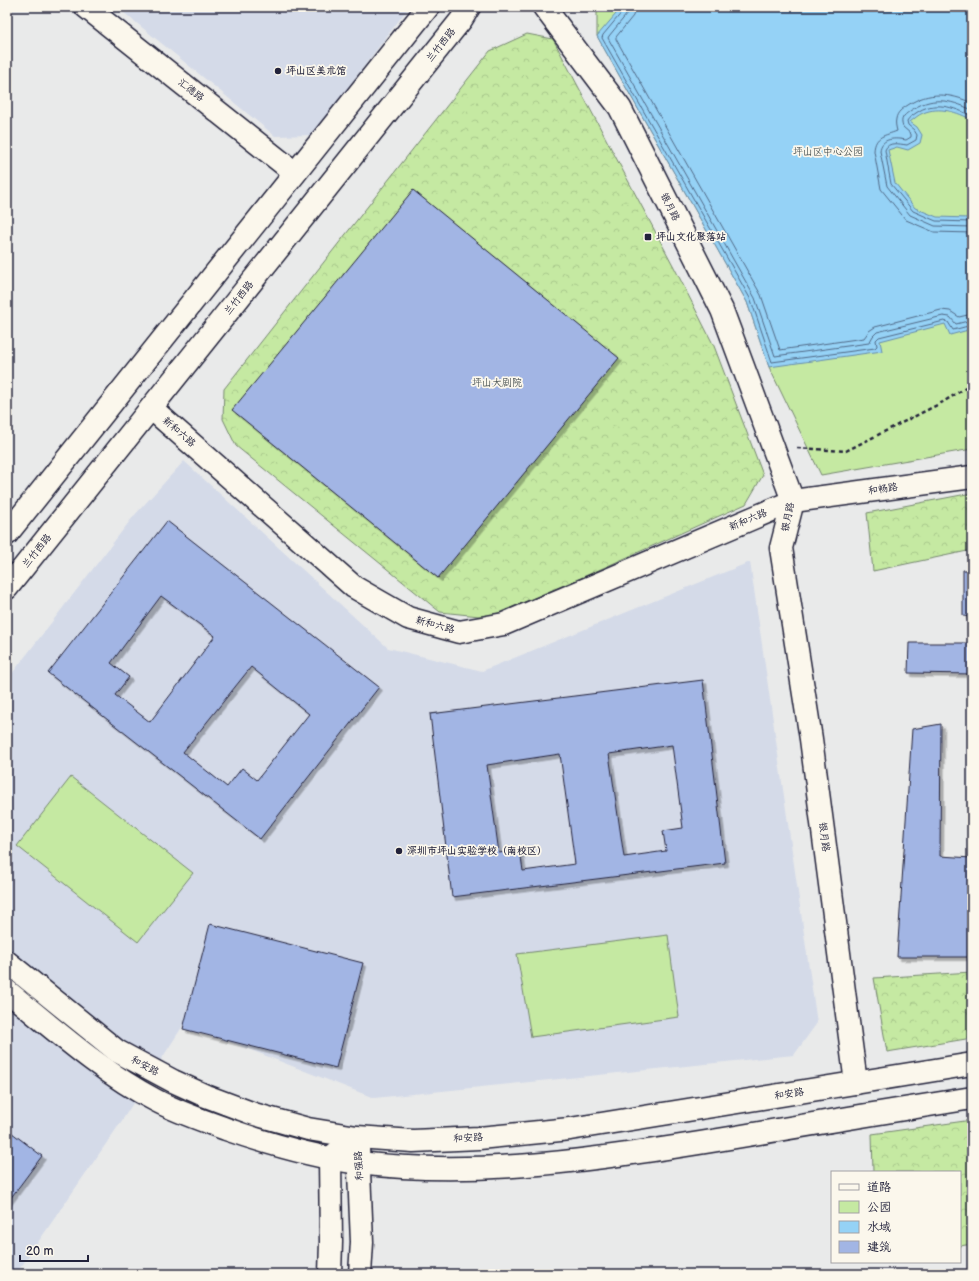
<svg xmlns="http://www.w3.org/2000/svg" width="979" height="1281" font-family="'Balsamiq Sans','LXGW WenKai TC',sans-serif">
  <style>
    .built { fill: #d4dae8 }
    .forest { fill: url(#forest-crowns); stroke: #74866e }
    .park { fill: #c5e9a2; stroke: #74866e }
    .water { fill: #95d2f6; stroke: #678cab }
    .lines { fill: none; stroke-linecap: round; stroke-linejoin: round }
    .shore { stroke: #506886; stroke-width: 1 }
    .building { fill: #a2b5e4; stroke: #22223b; fill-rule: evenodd; filter: url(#shadow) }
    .minor-casing { stroke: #22223b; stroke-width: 25 }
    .path { stroke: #22223b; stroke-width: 2.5; stroke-dasharray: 4 3; stroke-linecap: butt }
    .minor { stroke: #fbf7ec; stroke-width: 22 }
    .poi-dot { fill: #22223b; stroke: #fbf7ec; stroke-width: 1.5 }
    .labels { text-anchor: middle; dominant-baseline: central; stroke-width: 3.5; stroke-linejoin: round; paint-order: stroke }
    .street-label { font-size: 10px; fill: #22223b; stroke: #fbf7ec }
    .poi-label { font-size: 10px; font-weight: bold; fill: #22223b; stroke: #fbf7ec; text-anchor: start }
    .park-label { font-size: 10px; fill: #4b5455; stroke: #fbf7ec }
  </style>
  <defs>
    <pattern id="forest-crowns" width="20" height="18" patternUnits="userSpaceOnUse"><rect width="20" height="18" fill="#c5e9a2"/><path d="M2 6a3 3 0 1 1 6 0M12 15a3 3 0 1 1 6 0" fill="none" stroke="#a9c88c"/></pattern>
    <filter id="shadow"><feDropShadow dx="3.5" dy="3.5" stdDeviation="0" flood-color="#0004"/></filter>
  </defs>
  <rect width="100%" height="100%" fill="#e9eaea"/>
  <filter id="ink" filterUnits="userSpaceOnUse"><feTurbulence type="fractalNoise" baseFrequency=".025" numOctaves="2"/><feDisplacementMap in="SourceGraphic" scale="8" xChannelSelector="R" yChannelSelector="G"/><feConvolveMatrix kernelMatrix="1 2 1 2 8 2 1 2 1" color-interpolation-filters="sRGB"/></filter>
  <g filter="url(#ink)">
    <g class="built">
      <polygon points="117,7 409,7 312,135 275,136"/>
      <polygon points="184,461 388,648 482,671 750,562 817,1023 794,1055 374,1098 184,1024 119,1125 16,1274 7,1274 7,680 133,517"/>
    </g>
    <g class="forest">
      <polygon points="527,34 553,39 674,267 714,346 763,475 746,504 583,577 489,617 440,612 236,446 223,419 224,389 490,51"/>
      <polygon points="972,493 972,550 873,571 867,513"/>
      <polygon points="972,972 972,1038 887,1052 874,978"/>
      <polygon points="972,1120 972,1244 960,1246 960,1172 873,1172 872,1134"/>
    </g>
    <g class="park">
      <polygon points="597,7 972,7 972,449 821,475 769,367 747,302 597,36"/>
      <polygon points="71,777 193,873 138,942 17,846"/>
      <polygon points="668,935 679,1017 531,1037 517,954"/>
    </g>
    <path class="water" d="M622,7H972V120C958,112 939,106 923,113C918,115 914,119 910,122L917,127L922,135L920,143L908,150L897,147L888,150L895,183L915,208L937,217L969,218L972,217V329L950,335L945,324L880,341L882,351L769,367L747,302L597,36Z"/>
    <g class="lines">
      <g class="shore">
        <polyline points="624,7 623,11 603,35 602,38 751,300 772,362 875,348 877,346 876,340 879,337 944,321 948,322 953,330 972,325"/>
        <polyline points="629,7 627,14 609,36 608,38 755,298 775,356 869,343 873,336 877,332 943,316 950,317 956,324 972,320"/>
        <polyline points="635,7 633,16 616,37 616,39 761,295 780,350 864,338 869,331 875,327 941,310 950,311 959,317 972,314"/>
        <path d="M972,103C950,93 929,91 908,105C902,109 897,112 896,119C895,123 896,127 897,131C885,136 875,135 874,151L881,189L906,220L934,232L972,233"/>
        <path d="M972,110C949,99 931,96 910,111C903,116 900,119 903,127L911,134V137L906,140C896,138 881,137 880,151L887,186L910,215L935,226L972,227"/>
        <path d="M972,116C953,107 934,100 916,113C912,116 909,117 907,121L908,125L914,130L917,135L916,140L907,145C899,144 888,141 885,150L891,184L913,211L936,221L972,222"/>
      </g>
    </g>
    <g class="building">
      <polygon points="413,190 619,358 438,578 232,410"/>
      <path d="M167,521L379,687L260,839L48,673ZM161,596L215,636L150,722L115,695L129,677L111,663ZM251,667L309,714L257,780L242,768L227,787L183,752Z"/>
      <polygon points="963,570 972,570 972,617 963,616"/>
      <polygon points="909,643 972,643 972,674 908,673"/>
      <path d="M703,680L725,863L452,897L430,714ZM672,745L683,828L663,831L666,851L624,857L609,754ZM560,754L575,864L523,871L520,850L499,853L487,765Z"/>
      <polygon points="941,724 940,856 972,858 972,957 897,957 912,729"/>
      <polygon points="210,924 363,963 336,1068 183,1029"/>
      <polygon points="7,1129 42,1156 7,1203"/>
    </g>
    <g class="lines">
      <defs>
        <g id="minor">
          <polyline points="86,7 295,173"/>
          <polyline points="544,7 620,108 722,310 793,501 781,548 811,739 856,1083"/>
          <polyline points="151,408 354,587 408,618 459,632 504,624 793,501 972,477"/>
          <polyline points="7,534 428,7"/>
          <polyline points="7,588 461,20 469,7"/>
          <polyline points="7,962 117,1051 173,1081 206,1096 254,1114 308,1129 357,1137 413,1141 479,1138 570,1129 972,1064"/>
          <path d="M7,991C54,1029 101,1072 155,1100C177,1112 202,1120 226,1129C269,1144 314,1157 359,1163C481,1178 610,1158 730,1138C811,1124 891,1111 972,1098"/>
          <polyline points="358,1148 362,1242 360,1274"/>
          <polyline points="330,1274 331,1242 330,1158 340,1150"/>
        </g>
      </defs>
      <use href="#minor" class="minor-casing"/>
      <polyline class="path" points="797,448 846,451 943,402 972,384"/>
      <use href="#minor" class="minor"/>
    </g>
  </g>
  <g class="poi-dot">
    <circle cx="278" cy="71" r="4"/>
    <rect x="644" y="233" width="8" height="8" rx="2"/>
    <circle cx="399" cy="851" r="4"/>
  </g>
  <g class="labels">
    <g class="street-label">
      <text transform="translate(441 45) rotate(-51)">兰竹西路</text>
      <text transform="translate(191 90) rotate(38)">汇德路</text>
      <text transform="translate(670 207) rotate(63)">银月路</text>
      <text transform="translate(239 298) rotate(-51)">兰竹西路</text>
      <text transform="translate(179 432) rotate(41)">新和六路</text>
      <text transform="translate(883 489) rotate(-8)">和畅路</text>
      <text transform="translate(788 517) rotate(-79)">银月路</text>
      <text transform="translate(748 520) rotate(-23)">新和六路</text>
      <text transform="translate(37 551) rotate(-51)">兰竹西路</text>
      <text transform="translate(435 625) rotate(15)">新和六路</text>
      <text transform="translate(824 837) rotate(83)">银月路</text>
      <text transform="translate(145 1066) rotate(28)">和安路</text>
      <text transform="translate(789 1094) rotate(-9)">和安路</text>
      <text transform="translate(468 1138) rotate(-3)">和安路</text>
      <text transform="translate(359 1166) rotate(-93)">和强路</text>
    </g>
    <g class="poi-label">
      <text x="286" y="71">坪山区美术馆</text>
      <text x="656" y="237">坪山文化聚落站</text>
      <text x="407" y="851">深圳市坪山实验学校（南校区）</text>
    </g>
    <g class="park-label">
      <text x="828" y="152">坪山区中心公园</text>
      <text x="497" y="383">坪山大剧院</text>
    </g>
  </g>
  <rect width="979" height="1281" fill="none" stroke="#fbf7ec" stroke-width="24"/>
  <rect x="12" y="12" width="955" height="1257" fill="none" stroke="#22223b" stroke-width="1.5" filter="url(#ink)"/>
  <rect x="831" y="1171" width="130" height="92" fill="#fbf7ec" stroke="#a4a2a5"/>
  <rect x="839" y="1184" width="20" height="6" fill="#fbf7ec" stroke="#a4a2a5"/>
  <text x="867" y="1191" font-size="12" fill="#22223b">道路</text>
  <rect x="839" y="1201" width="20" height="12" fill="#c5e9a2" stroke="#a4a2a5"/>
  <text x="867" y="1211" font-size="12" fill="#22223b">公园</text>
  <rect x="839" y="1221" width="20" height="12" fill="#95d2f6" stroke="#a4a2a5"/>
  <text x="867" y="1231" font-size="12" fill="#22223b">水域</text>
  <rect x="839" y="1241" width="20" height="12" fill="#a2b5e4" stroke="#a4a2a5"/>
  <text x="867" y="1251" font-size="12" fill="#22223b">建筑</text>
  <path d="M20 1255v6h68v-6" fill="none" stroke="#22223b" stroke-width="2"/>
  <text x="26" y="1255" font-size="12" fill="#22223b" stroke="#fbf7ec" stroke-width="3" paint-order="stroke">20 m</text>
</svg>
